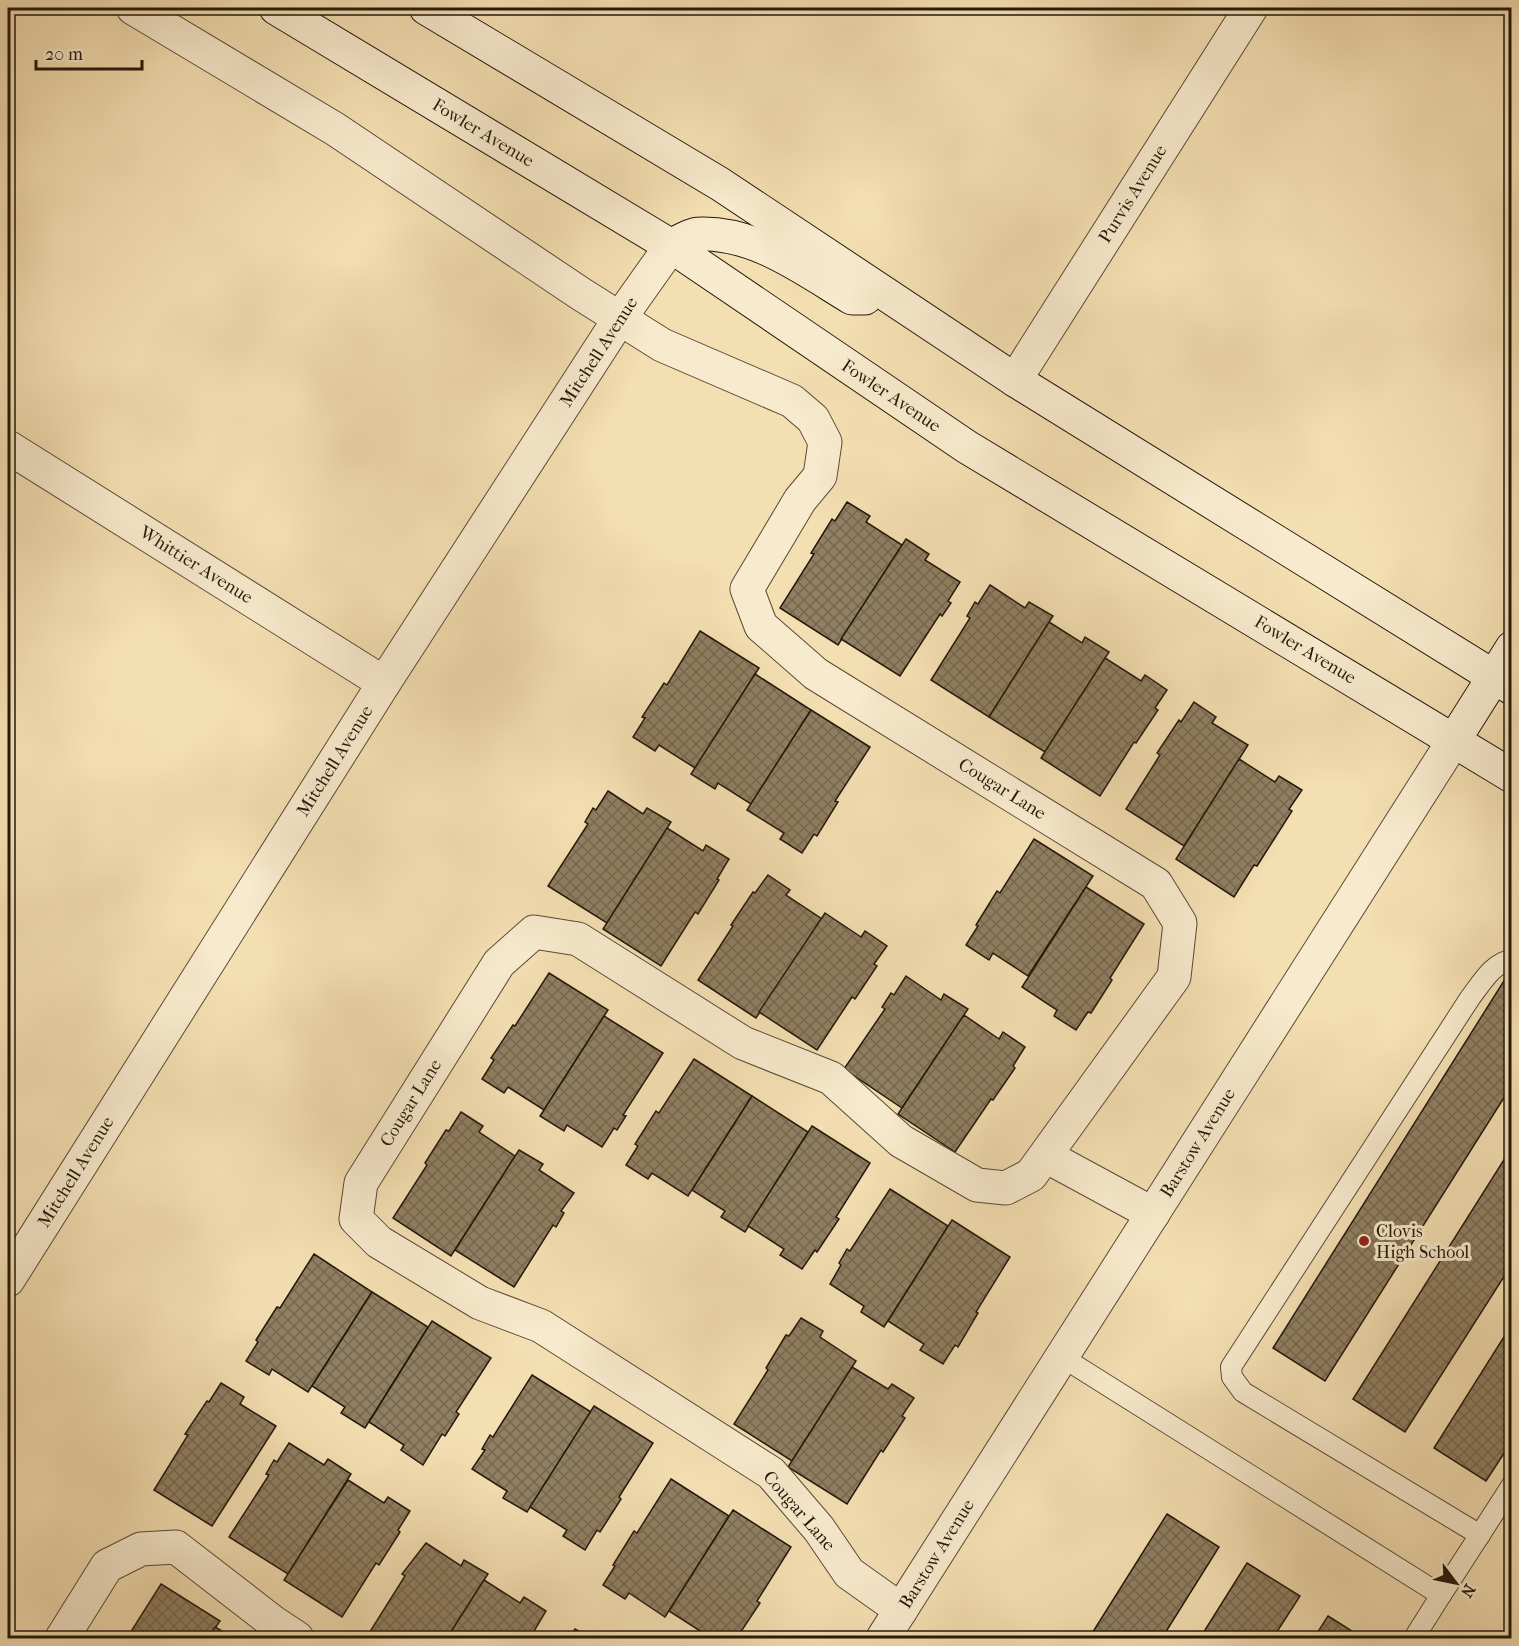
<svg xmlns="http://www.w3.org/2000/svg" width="1519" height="1646" font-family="'IM FELL French Canon',serif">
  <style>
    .building { fill: url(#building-cross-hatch); stroke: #24180b; stroke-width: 1.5 }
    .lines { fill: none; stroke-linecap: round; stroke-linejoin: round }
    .service-casing { stroke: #584a35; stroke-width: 22 }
    .minor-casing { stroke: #584a35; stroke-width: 35 }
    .tertiary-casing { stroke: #584a35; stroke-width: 35 }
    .secondary-casing { stroke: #24180b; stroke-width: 35 }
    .service { stroke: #f8eacd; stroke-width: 20 }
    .minor { stroke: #f8eacd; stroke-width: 33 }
    .tertiary { stroke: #f8eacd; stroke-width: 33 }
    .secondary { stroke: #f8eacd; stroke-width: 33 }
    .poi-dot { fill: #8f2418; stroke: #f8eacd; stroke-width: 2 }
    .labels { text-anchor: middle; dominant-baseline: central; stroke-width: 6; stroke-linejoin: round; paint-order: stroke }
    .street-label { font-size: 18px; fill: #24180b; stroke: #f8eacd }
    .poi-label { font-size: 18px; fill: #24180b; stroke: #f8eacd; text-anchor: start }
  </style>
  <defs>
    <pattern id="building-cross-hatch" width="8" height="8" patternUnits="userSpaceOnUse" patternTransform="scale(1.5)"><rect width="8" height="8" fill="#907f62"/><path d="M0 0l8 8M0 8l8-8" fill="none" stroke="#75674f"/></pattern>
  </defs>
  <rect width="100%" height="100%" fill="#f4dfb2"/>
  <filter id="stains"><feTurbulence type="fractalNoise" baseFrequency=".00333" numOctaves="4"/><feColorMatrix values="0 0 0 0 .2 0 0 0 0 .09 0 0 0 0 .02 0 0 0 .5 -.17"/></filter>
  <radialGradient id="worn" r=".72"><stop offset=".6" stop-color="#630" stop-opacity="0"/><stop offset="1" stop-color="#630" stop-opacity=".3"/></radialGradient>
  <g class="building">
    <polygon points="847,502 870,516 866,522 902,545 838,645 780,608 814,554 811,553 832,519 835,521"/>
    <polygon points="906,539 929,554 925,560 960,582 948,601 951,603 942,616 940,614 900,676 841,639"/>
    <polygon points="990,585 1025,608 1029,602 1053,616 989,717 931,680 970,618 967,616 975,602 978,604"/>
    <polygon points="1049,622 1082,643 1085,637 1109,652 1045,752 989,717"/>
    <polygon points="700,631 759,668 695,768 659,745 655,751 633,737 645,718 642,717 664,683 667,685"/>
    <polygon points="1105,658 1141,681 1145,675 1167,690 1155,708 1158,710 1136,743 1134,742 1100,796 1041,758"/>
    <polygon points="755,674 811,710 751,804 718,783 715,789 691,774"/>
    <polygon points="1194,702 1216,717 1212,723 1248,745 1184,846 1126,809 1160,755 1157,753 1179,720 1181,722"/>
    <polygon points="811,710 870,747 835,801 838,802 817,836 814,834 802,853 780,839 784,833 747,810"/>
    <polygon points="1239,759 1275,782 1279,776 1302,790 1289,809 1292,811 1257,866 1254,865 1234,897 1176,859"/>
    <polygon points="608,791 643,814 647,808 671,822 607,923 548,886 588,824 585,822 593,808 596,810"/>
    <polygon points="667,828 703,851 706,845 729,859 717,879 719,880 698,914 695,912 661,966 603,929"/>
    <polygon points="1034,839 1093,876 1028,976 993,953 989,960 966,945 978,926 976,925 997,891 1000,893"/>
    <polygon points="768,875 790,890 786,895 822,919 756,1018 698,980 733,926 731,925 753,892 755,893"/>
    <polygon points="1086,887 1144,924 1110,978 1112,980 1091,1013 1088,1012 1076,1030 1054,1016 1057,1010 1022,987"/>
    <polygon points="825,913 861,937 865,931 887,946 874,964 877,966 855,999 852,997 817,1050 759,1012"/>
    <polygon points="549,973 608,1010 544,1110 508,1087 504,1093 482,1079 494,1060 491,1058 513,1025 515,1026"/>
    <polygon points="906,976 941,1000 944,994 968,1009 902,1108 844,1069 885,1009 882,1007 891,993 894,995"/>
    <polygon points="1507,976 1512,979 1512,1085 1325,1381 1273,1348"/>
    <polygon points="964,1015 999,1039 1003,1032 1025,1047 1013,1066 1015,1068 993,1100 991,1099 955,1152 898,1114"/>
    <polygon points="604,1016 663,1053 623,1115 626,1116 617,1130 614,1128 602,1147 567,1125 564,1131 540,1116"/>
    <polygon points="694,1059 752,1096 688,1196 652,1173 648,1179 626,1165 638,1146 635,1144 656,1111 659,1113"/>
    <polygon points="752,1096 808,1132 745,1232 721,1217 725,1211 692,1190"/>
    <polygon points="461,1112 483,1126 479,1132 515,1156 451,1256 393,1218 427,1165 425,1163 446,1130 449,1131"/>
    <polygon points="812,1126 870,1163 836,1217 839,1219 817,1252 815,1250 802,1269 780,1255 784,1249 748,1226"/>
    <polygon points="1512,1147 1512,1264 1405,1432 1353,1399"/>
    <polygon points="519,1150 543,1164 539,1170 574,1193 561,1211 564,1213 556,1227 553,1225 514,1287 455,1250"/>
    <polygon points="890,1189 948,1226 884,1327 861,1312 864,1306 830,1284 841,1265 839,1263 847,1249 850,1251"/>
    <polygon points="952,1220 1010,1257 976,1312 978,1313 958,1347 955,1345 943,1364 920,1350 924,1344 888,1321"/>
    <polygon points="314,1254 372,1292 308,1392 272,1369 269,1375 246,1361 258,1342 256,1340 277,1307 280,1308"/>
    <polygon points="372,1292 428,1327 365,1428 341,1413 345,1407 312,1386"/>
    <polygon points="801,1318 823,1331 820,1337 856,1361 792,1461 734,1424 768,1370 766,1368 786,1335 789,1336"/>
    <polygon points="432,1321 491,1358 456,1412 459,1414 445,1436 442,1434 423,1465 401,1450 404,1445 369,1422"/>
    <polygon points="1512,1324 1512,1441 1486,1481 1434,1448"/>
    <polygon points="852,1367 888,1389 892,1384 914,1398 902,1416 905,1418 883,1452 881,1450 847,1504 788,1467"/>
    <polygon points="532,1375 591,1412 527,1512 503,1498 507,1491 472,1469 485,1450 482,1449 490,1435 493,1437"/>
    <polygon points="221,1383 244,1397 240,1404 276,1426 212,1526 154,1490 188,1435 185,1434 207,1401 209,1402"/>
    <polygon points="594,1406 653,1443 619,1497 621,1499 600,1532 597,1530 585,1550 563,1536 567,1530 530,1507"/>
    <polygon points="289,1443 324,1465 328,1459 351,1474 288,1574 229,1537 269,1475 266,1474 274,1460 277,1462"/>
    <polygon points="671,1479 729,1516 665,1617 629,1593 625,1599 603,1585 615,1566 613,1565 634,1531 637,1533"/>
    <polygon points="348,1480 384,1503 388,1497 410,1511 398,1530 400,1532 379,1565 376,1563 342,1617 284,1580"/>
    <polygon points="733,1510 791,1547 757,1601 760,1603 738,1636 736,1635 733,1638 702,1638 705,1634 669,1611"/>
    <polygon points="1167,1514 1219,1547 1162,1638 1089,1638"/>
    <polygon points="426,1543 461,1566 464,1560 488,1574 447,1638 366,1638 405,1576 402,1574"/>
    <polygon points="1247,1563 1300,1596 1273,1638 1200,1638"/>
    <polygon points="484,1580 520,1603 524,1597 546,1611 534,1631 537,1632 533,1638 447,1638"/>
    <polygon points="161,1584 220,1621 208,1638 122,1638 124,1636 127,1638"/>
    <polygon points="1328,1616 1363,1638 1314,1638"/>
    <polygon points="1512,1620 1512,1638 1500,1638"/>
    <polygon points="215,1627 234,1638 208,1638"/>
    <polygon points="575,1629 591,1638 569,1638"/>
  </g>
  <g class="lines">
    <defs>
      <g id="service">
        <polyline points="1062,1357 1441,1595 1512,1485"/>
        <path d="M1480,1535L1243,1392L1232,1377L1231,1367L1470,998C1481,984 1493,962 1512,960"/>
        <polyline points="1414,1638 1441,1595"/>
      </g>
      <g id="minor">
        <polyline points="133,8 335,129 581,294 662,345 792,401 813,419 825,442 820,476 800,500 747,589 761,626 816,674 1156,884 1180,923 1174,977 1031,1175 1006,1188 977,1185 901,1141 831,1078 743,1043 578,939 534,932 499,963 361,1183 356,1219 379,1242 480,1303 541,1326 771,1473 819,1529 849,1573 901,1610"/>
        <polyline points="1015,380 1251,8"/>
        <polyline points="8,447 384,683"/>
        <polyline points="1046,1156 1153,1214"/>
        <polyline points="8,1280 384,683 620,318 671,246"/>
        <polyline points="62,1638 107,1566 141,1549 176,1547 273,1622 297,1638"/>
      </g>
      <polyline id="tertiary" points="883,1638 1454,740"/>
      <g id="secondary">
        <polyline points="276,8 671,246 967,447 1512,776"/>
        <polyline points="426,8 720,184 1015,380 1512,688"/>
        <path d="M671,246C679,242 691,234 700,234C756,232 807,271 852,298H865"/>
        <polyline points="1454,740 1512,648"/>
      </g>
    </defs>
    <use href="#service" class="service-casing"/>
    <use href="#minor" class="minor-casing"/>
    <use href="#tertiary" class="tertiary-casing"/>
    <use href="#secondary" class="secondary-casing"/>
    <use href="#service" class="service"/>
    <use href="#minor" class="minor"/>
    <use href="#tertiary" class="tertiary"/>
    <use href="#secondary" class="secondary"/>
  </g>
  <circle class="poi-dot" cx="1364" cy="1241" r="6"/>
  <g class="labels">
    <g class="street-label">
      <text transform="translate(483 133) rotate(31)">Fowler Avenue</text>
      <text transform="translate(1133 194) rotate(-58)">Purvis Avenue</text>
      <text transform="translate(599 352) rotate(-57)">Mitchell Avenue</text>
      <text transform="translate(891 396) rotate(34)">Fowler Avenue</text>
      <text transform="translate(196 565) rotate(32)">Whittier Avenue</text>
      <text transform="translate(1305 650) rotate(31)">Fowler Avenue</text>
      <text transform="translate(335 761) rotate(-58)">Mitchell Avenue</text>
      <text transform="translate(1002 789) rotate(32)">Cougar Lane</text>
      <text transform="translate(411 1103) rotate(-58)">Cougar Lane</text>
      <text transform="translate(1198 1143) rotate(-58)">Barstow Avenue</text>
      <text transform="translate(76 1172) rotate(-58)">Mitchell Avenue</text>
      <text transform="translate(799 1511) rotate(49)">Cougar Lane</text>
      <text transform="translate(937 1554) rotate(-58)">Barstow Avenue</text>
    </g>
    <g class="poi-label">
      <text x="1376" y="1231">Clovis<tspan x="1376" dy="21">High School</tspan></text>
    </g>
  </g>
  <rect width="1519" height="1646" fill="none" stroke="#f4dfb2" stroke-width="30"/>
  <rect x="9" y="9" width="1501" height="1628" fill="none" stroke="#24180b" stroke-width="3"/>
  <rect x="15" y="15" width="1489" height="1616" fill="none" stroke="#24180b" stroke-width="1.5"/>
  <g transform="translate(1456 1583) rotate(122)" stroke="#f8eacd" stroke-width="4.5" paint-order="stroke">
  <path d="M0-4.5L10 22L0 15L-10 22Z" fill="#24180b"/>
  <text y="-9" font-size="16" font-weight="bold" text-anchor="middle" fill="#24180b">N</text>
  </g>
  <path d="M36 60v9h106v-9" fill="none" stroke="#24180b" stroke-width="3"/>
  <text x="45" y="60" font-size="18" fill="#24180b" stroke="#f8eacd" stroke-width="4.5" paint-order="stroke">20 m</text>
  <rect width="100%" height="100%" filter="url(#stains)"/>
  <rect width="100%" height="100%" fill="url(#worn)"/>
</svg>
